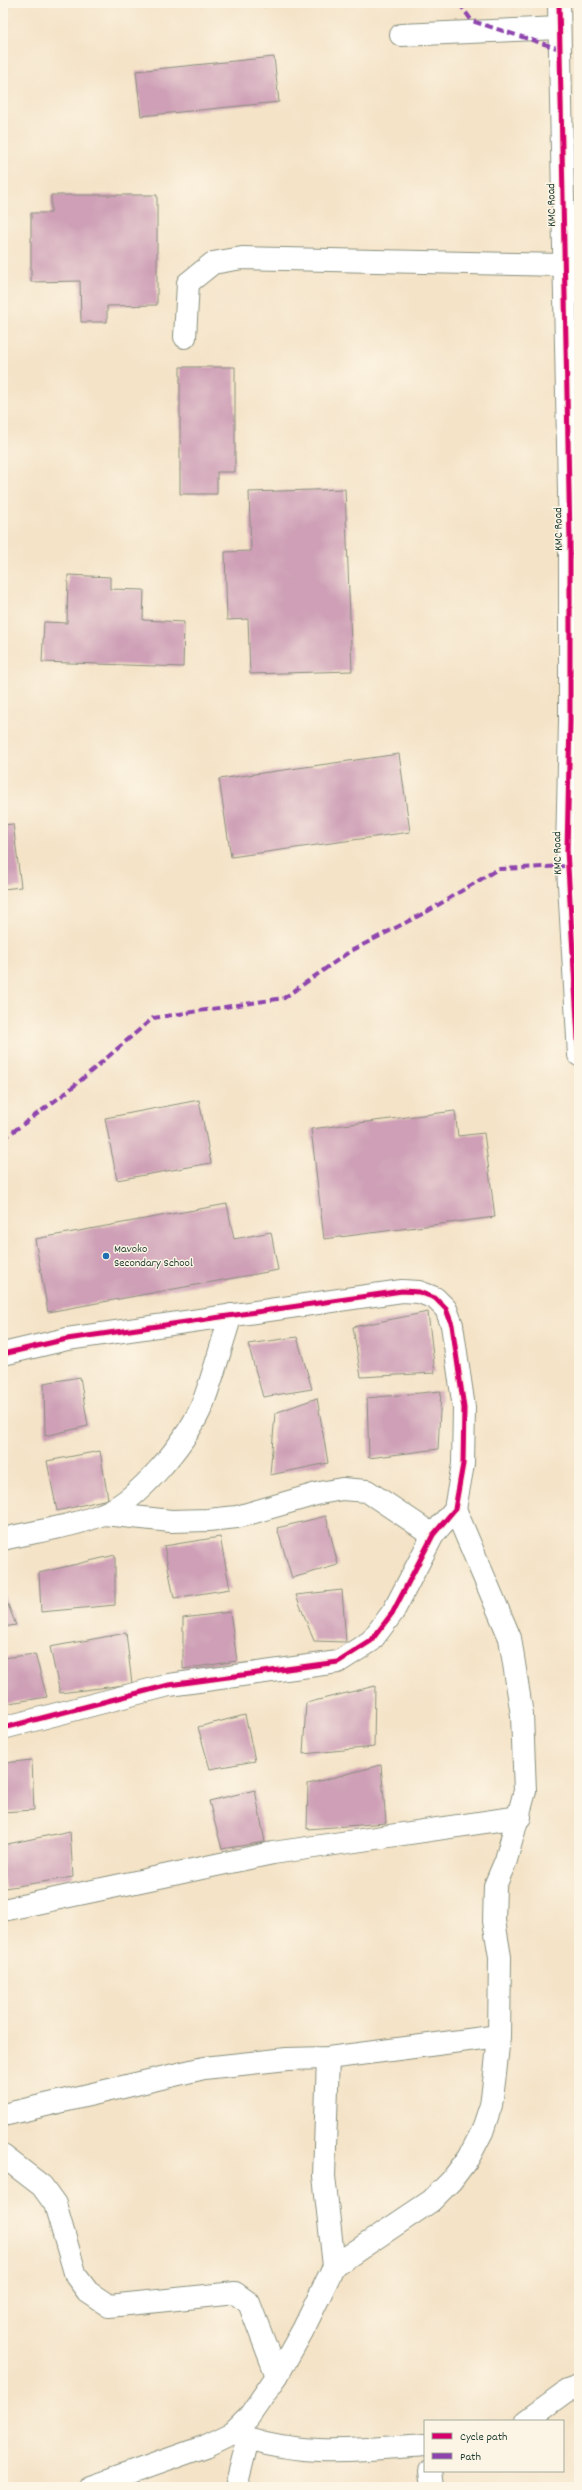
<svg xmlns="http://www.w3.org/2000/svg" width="582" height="2490" font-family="Dekko,sans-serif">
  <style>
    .building { fill: #ce9fb6 }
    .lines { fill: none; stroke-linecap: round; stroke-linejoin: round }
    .minor-casing { stroke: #8a907e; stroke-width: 24 }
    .minor { stroke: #fff; stroke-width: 22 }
    .quiet { stroke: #8e44ad; stroke-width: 4; stroke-dasharray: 8 4; stroke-linecap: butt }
    .cycleway-casing { stroke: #fcf5e5; stroke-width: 8 }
    .cycleway { stroke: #d6006c; stroke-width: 5 }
    .poi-dot { fill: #1f6fb2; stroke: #fcf5e5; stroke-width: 1.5 }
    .labels { text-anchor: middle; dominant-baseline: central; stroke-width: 3; stroke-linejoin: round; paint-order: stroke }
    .street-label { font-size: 12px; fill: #1f3d34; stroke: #fcf5e5 }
    .poi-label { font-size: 12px; fill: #1f3d34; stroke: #fcf5e5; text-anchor: start }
  </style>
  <rect width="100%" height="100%" fill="#fcf5e5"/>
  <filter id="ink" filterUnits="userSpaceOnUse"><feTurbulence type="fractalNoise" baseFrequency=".025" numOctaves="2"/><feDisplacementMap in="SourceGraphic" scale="8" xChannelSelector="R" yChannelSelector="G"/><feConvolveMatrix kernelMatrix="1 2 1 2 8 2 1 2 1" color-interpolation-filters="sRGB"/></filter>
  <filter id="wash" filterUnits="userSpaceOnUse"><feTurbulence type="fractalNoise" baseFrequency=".012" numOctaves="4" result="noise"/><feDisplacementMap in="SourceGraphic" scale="16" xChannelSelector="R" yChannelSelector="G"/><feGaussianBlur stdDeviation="0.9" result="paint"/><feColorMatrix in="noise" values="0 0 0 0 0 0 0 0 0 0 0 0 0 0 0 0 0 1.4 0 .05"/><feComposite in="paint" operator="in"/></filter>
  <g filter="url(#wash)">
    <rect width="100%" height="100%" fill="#f4e3c7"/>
    <g id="blocks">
      <g class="building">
        <polygon points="264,3 285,3 285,4 264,7"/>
        <polygon points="274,57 279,102 141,116 136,71"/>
        <polygon points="51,195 157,195 157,305 107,306 107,322 81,322 80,281 31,282 31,213 51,213"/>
        <polygon points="180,367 235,367 235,472 217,472 217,494 180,494"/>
        <polygon points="345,489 352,671 250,674 248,619 227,620 225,552 251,551 249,492"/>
        <polygon points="68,575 110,577 110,589 144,590 143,620 184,622 183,667 42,662 44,622 67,623"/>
        <polygon points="399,754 410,832 231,857 219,779"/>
        <polygon points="13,824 21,887 3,889 3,825"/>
        <polygon points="199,1100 211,1163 117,1180 105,1118"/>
        <polygon points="455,1111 458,1136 484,1133 495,1217 324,1239 311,1129"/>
        <polygon points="227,1204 234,1239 271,1232 278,1270 48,1312 35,1239"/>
        <polygon points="428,1312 435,1373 361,1377 353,1327"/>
        <polygon points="297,1337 312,1389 263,1397 248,1344"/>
        <polygon points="80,1377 88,1426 45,1436 44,1383"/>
        <polygon points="441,1391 438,1449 369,1458 367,1398"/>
        <polygon points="317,1398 328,1463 270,1475 275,1413"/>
        <polygon points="100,1451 108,1499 57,1511 47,1461"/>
        <polygon points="326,1516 338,1565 292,1578 277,1528"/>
        <polygon points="220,1537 230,1589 174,1598 164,1546"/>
        <polygon points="115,1555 115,1605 41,1612 39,1573"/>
        <polygon points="342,1590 346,1642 314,1641 296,1595"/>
        <polygon points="3,1592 16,1625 3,1627"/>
        <polygon points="230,1612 237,1661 183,1669 183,1618"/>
        <polygon points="126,1633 132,1684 60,1693 50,1647"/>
        <polygon points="35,1654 47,1697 3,1704 3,1658"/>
        <polygon points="375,1686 374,1747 303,1754 306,1703"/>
        <polygon points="245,1715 255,1761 210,1769 198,1727"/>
        <polygon points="32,1760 34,1810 3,1812 3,1763"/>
        <polygon points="381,1765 386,1823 307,1829 308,1784"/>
        <polygon points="255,1790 265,1842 222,1849 209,1801"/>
        <polygon points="70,1831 73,1877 5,1888 3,1877 3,1845"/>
      </g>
    </g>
  </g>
  <g filter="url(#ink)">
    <use href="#blocks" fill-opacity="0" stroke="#8a907e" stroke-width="1"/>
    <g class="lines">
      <defs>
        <g id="minor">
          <polyline points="559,3 570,540 570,721 567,850 579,1055"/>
          <polyline points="401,35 559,28"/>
          <polyline points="185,337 188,283 213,263 242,258 563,265"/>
          <polyline points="3,1354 67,1339 402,1291 419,1292 435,1298 446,1309 452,1325 464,1408 463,1464 455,1509 433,1535 393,1612 371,1641 338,1662 169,1685 3,1728"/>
          <polyline points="104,1514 171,1521 208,1520 237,1517 320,1493 342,1489 367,1491 433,1535"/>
          <path d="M3,1539C36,1531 72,1527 103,1514C139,1500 185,1443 201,1408C213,1378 221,1346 231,1315"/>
          <polyline points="3,1910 273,1853 520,1817"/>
          <polyline points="3,2115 204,2068 287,2059 328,2058 499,2036"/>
          <polyline points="3,2156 42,2186 55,2204 76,2276 88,2292 109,2306 235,2293 249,2303 277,2376"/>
          <polyline points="334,2266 431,2201 451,2181 469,2157 482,2132 491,2105 495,2074 499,2036 500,1957 494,1921 495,1886 506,1860 525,1791 522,1715 510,1638 455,1509"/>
          <polyline points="526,2421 567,2391 579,2387"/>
          <path d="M233,2433C299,2458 357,2450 425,2445"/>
          <polyline points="430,2471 432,2487"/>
          <polyline points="91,2487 206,2446 233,2433 248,2418 277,2376 303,2330 334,2266 324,2176 328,2058"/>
          <polyline points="236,2487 248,2439"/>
        </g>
      </defs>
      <use href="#minor" class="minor-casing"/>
      <use href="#minor" class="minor"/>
      <g class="quiet">
        <polyline points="459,3 472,21 560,49"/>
        <polyline points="3,1139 67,1092 153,1018 284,998 349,952 428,911 498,869 568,866"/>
      </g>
      <defs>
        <g id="cycleway">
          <polyline points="559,3 570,540 570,721 567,850 579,1055"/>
          <polyline points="3,1354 67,1339 402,1291 419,1292 435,1298 446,1309 452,1325 464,1408 463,1464 455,1509 433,1535 393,1612 371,1641 338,1662 169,1685 3,1728"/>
        </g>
      </defs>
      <use href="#cycleway" class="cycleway-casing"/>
      <use href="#cycleway" class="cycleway"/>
    </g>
  </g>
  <circle class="poi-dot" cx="106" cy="1256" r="4"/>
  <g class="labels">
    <g class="street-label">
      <text transform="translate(552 205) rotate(-91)">KMC Road</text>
      <text transform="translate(559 529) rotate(-91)">KMC Road</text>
      <text transform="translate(558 853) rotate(-91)">KMC Road</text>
    </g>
    <g class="poi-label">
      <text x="114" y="1249">Mavoko<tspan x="114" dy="14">Secondary School</tspan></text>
    </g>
  </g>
  <rect width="582" height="2490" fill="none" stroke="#fcf5e5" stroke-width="16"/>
  <rect x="424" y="2420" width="140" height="52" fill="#fcf5e5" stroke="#a4ab9e"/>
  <rect x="432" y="2433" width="20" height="6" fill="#d6006c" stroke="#a4ab9e"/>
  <text x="460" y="2440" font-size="12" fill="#1f3d34">Cycle path</text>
  <rect x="432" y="2453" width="20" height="6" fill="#8e44ad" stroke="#a4ab9e"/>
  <text x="460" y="2460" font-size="12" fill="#1f3d34">Path</text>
</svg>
